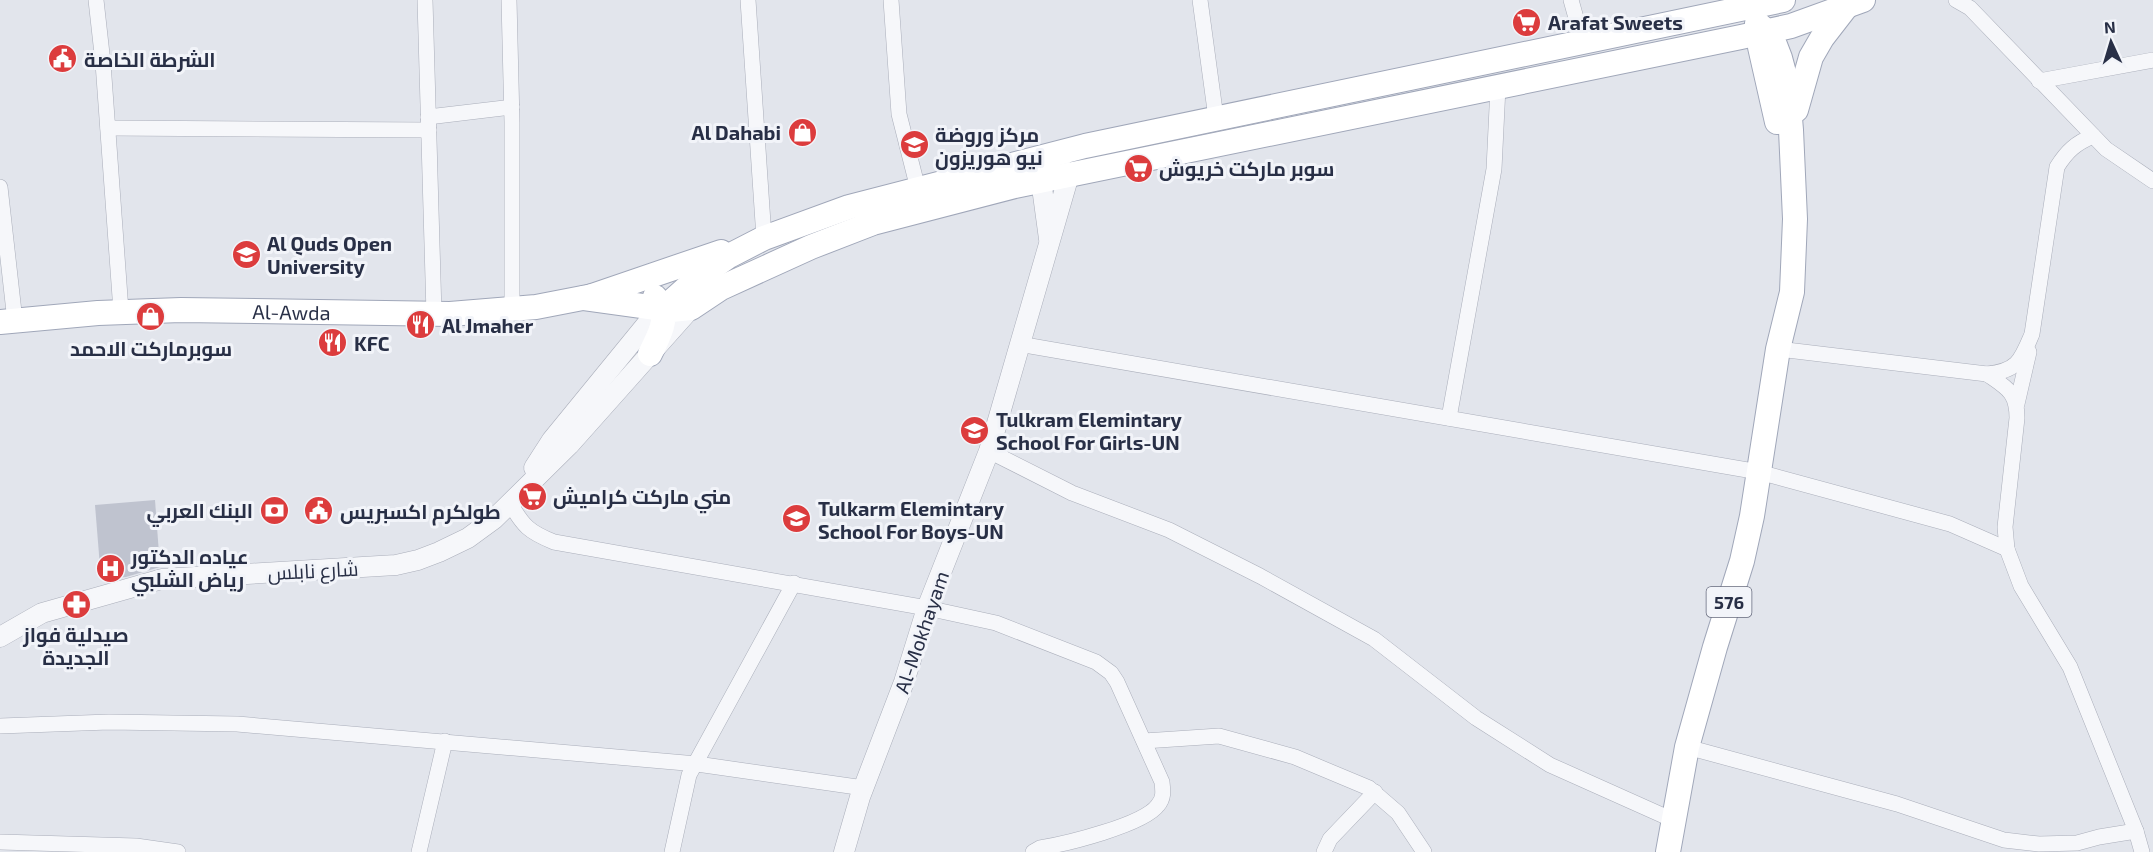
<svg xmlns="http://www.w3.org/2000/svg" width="2153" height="852" font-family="'Exo 2',Cairo,sans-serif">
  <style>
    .building { fill: #bfc3cf }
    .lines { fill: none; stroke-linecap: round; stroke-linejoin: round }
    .minor-casing { stroke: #aaaeba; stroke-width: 16 }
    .tertiary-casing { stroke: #aaaeba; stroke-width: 21 }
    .primary-casing { stroke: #a0a7b9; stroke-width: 26 }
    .minor { stroke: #f6f7fa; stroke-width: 15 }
    .tertiary { stroke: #f6f7fa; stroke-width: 20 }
    .primary { stroke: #fff; stroke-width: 24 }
    .labels { text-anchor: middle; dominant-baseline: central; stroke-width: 6; stroke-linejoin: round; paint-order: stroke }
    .shield { fill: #f2f4f9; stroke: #656a7c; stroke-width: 1.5 }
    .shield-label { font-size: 18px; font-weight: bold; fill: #282f46 }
    .poi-label { font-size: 20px; font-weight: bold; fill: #282f46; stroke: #f2f4f9; text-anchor: start }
    .street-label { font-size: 20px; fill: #282f46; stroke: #f2f4f9 }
  </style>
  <rect width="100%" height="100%" fill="#e2e5ec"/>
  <polygon class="building" points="155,500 160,567 126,577 101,579 95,505"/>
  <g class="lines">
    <defs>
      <g id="minor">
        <polyline points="96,0 103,63 121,311"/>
        <polyline points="425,0 434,314"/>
        <polyline points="509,0 512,122 512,309"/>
        <polyline points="748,0 764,238"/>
        <polyline points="891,0 899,114 918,189"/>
        <polyline points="1200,0 1216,118"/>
        <polyline points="1571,0 1583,43"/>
        <polyline points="1956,0 1970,8 2106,149 2153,181"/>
        <polyline points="2039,81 2153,60"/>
        <polyline points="428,117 512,107"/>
        <polyline points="108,128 429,130"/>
        <polyline points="0,187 15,321"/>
        <polyline points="1019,344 1759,472 1950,524 2007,549"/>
        <path d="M1778,349L1987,374C2018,371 2021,360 2032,334L2057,167C2067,151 2076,143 2093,136"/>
        <path d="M1987,374C2007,388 2017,392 2017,418L2005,527L2007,549L2021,586L2070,667L2136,831L2142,852"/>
        <polyline points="2017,404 2029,352"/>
        <polyline points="1449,418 1494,169 1498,87"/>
        <polyline points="989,451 1072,493 1169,530 1260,576 1374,639 1476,718 1550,765 1673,820"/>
        <path d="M510,503C523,526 529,532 554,542L927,608L996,623L1096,662L1111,673L1117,682L1162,782C1163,791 1164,798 1158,805C1144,825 1065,844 1040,848L1033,852"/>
        <polyline points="0,726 109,722 237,724 697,764 864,788"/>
        <polyline points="1144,741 1219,736 1295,757 1369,788 1398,813 1424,852"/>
        <polyline points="1687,747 1897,804 2004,840 2039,844 2077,843 2099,837 2136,831"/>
        <polyline points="0,842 136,846 178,852"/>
        <polyline points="419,852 445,741"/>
        <polyline points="672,852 689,775 794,583"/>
        <polyline points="1324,852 1330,839 1375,792"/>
      </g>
      <g id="tertiary">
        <polyline points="1044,167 1041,180 1049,239"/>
        <polyline points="534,468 552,440 650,320 663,309"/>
        <polyline points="0,637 42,613 162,579 396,565 418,560 439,552 468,538 494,519 569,445 691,308"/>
        <polyline points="844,852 860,797 904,682 927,608 989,451 1069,175 1060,167"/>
      </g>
      <g id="primary">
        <polyline points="1760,30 1760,47 1777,122"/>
        <polyline points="1796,110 1811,57 1822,38 1846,7"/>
        <polyline points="589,297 721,252"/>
        <polyline points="584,298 671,310 691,308 721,288 811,247 873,223 1015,186 1741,37 1791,26 1863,0"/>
        <polyline points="663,309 699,277 729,256 764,238 849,207 1085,146 1783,0"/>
        <path id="s1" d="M0,322L98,313L181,310L450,314L536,307L598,295"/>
        <path d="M650,354C659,335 672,316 655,297"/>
        <polyline points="1668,852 1687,747 1715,647 1742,561 1752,516 1778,349 1792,292 1795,219 1791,130 1787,84 1780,58 1775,45 1767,32 1757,23"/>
      </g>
    </defs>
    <use href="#minor" class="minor-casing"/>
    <use href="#tertiary" class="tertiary-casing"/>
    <use href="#primary" class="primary-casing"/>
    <use href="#minor" class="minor"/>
    <use href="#tertiary" class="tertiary"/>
    <use href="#primary" class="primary"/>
  </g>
  <defs>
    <symbol id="supermarket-disc" viewBox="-11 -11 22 22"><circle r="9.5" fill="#dc3c3d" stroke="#f2f4f9"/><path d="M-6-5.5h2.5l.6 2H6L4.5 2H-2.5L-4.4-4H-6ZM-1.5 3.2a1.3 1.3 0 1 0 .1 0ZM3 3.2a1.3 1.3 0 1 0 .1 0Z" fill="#fff"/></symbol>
    <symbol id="civic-disc" viewBox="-11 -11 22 22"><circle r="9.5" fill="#dc3c3d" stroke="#f2f4f9"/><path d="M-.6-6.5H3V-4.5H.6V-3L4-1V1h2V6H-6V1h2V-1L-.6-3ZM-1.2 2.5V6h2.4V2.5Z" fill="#fff"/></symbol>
    <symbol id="shop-disc" viewBox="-11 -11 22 22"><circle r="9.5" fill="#dc3c3d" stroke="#f2f4f9"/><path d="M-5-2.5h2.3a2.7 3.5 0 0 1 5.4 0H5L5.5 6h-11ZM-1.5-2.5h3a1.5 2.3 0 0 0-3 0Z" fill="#fff"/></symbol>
    <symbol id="school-disc" viewBox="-11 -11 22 22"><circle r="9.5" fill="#dc3c3d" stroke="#f2f4f9"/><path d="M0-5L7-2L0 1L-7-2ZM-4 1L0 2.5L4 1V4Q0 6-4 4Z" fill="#fff"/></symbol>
    <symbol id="university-disc" viewBox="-11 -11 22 22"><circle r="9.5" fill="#dc3c3d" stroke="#f2f4f9"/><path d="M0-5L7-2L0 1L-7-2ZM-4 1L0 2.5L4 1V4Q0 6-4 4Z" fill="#fff"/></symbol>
    <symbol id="restaurant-disc" viewBox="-11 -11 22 22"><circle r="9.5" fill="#dc3c3d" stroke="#f2f4f9"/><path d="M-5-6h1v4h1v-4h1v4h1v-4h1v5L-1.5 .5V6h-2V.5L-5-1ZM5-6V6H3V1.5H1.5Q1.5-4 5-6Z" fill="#fff"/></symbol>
    <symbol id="bank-disc" viewBox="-11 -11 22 22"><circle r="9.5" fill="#dc3c3d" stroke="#f2f4f9"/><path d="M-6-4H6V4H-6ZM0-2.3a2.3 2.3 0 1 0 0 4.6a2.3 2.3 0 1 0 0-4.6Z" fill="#fff"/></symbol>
    <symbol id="hospital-disc" viewBox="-11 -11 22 22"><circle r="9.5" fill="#dc3c3d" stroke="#f2f4f9"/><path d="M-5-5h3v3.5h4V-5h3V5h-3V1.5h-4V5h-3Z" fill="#fff"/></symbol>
    <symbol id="pharmacy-disc" viewBox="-11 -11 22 22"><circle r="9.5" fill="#dc3c3d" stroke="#f2f4f9"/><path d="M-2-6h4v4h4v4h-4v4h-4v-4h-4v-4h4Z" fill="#fff"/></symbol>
  </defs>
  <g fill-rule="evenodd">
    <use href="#supermarket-disc" x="1510" y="6" width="33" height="33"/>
    <use href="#civic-disc" x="46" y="42" width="33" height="33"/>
    <use href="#shop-disc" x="786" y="116" width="33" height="33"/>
    <use href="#school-disc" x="898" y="128" width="33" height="33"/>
    <use href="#supermarket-disc" x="1122" y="152" width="33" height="33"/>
    <use href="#university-disc" x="230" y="238" width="33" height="33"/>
    <use href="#shop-disc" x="134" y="300" width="33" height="33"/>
    <use href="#restaurant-disc" x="404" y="308" width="33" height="33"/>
    <use href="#restaurant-disc" x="316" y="326" width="33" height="33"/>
    <use href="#school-disc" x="958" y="414" width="33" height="33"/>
    <use href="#supermarket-disc" x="516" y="480" width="33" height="33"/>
    <use href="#bank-disc" x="258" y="494" width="33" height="33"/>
    <use href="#civic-disc" x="302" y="494" width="33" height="33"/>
    <use href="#school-disc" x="780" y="502" width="33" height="33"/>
    <use href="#hospital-disc" x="94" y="552" width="33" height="33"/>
    <use href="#pharmacy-disc" x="60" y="588" width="33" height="33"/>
  </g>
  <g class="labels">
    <rect class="shield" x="1706.5" y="587" width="45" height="30" rx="4.5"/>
    <g class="shield-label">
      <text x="1729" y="602">576</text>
    </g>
    <g class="poi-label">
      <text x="1548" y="22">Arafat Sweets</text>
      <text x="84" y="59">الشرطة الخاصة</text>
      <text x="781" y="132" text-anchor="end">Al Dahabi</text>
      <text x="935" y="134">مركز وروضة<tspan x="935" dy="23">نيو هوريزون</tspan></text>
      <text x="1159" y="168">سوبر ماركت خريوش</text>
      <text x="267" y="243">Al Quds Open<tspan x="267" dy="23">University</tspan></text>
      <text x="442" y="325">Al Jmaher</text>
      <text x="354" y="343">KFC</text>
      <text x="151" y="348" text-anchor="middle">سوبرماركت الاحمد</text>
      <text x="996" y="419">Tulkram Elemintary<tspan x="996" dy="23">School For Girls-UN</tspan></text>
      <text x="553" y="496">مني ماركت كراميش</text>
      <text x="818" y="508">Tulkarm Elemintary<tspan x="818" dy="23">School For Boys-UN</tspan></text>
      <text x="253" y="510" text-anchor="end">البنك العربي</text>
      <text x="340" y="511">طولكرم اكسبريس</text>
      <text x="131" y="556">عياده الدكتور<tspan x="131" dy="23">رياض الشلبي</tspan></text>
      <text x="76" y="634" text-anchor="middle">صيدلية فواز<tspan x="76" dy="23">الجديدة</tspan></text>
    </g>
    <g class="street-label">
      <text stroke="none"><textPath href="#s1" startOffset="292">Al-Awda</textPath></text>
      <text transform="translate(313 570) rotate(-3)">شارع نابلس</text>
      <text transform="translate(921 632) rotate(-71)">Al-Mokhayam</text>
    </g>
  </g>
  <g transform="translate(2111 42) rotate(356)" stroke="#f2f4f9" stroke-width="4.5" paint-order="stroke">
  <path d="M0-4.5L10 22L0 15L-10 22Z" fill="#282f46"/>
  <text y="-9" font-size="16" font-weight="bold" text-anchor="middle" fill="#282f46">N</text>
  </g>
</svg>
